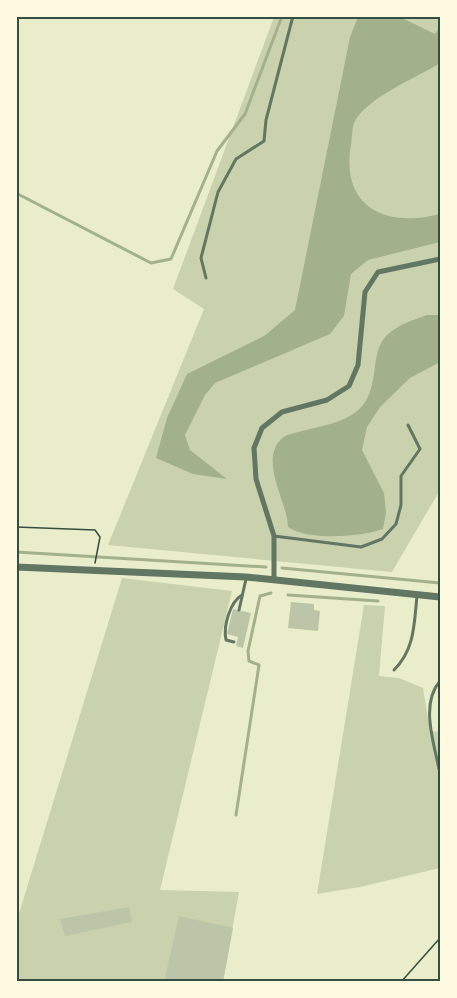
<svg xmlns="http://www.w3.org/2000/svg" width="457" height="998" font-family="Signika,sans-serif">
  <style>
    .green { fill: #cad2ad }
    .water { fill: #a3b18a }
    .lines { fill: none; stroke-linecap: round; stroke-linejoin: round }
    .stream { stroke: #a3b18a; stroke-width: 3 }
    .building { fill: #bcc5a7 }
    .path { stroke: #344e41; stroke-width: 1.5 }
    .service { stroke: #617663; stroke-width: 3 }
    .minor { stroke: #617663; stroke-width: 5 }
    .tertiary { stroke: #617663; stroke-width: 7 }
    .neatline { fill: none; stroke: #344e41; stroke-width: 2 }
  </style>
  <rect width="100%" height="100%" fill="#e9edc9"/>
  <g class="green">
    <polygon points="274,17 440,17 440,490 392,572 108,545 204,309 173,289"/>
    <polygon points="122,578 232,591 160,890 239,892 223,981 17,982 17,920"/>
    <polygon points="364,605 385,606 379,676 399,678 423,688 430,731 440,732 440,868 360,887 317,894"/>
  </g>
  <g class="water">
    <path d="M358,17H400L435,34L440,26V59L437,65C415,78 365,99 354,123C352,129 352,139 351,145C340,208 387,228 440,214V242L368,260L351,274L344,316L330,334L215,383L205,395L185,435L190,450L227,479L193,474L156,458L167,418L187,374L264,336L295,310L350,37Z"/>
    <path d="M427,315H440V362L410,378L380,407L367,427L362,450L384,493L386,513L383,529C360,537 308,541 288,527C287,499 256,457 285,436C307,428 337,426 356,412C382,392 368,355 386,336C397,325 413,320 427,315Z"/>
  </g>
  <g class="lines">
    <g class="stream">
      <polyline points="16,193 151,263 171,259 217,151 245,114 282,16"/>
      <polyline points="16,552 266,567"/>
      <polyline points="282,568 440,583"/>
      <polyline points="288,595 378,601"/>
      <polyline points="236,815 259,665 249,661 248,651 260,596 271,593"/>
    </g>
  </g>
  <g class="building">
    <polygon points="291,602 314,604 314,610 320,611 318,631 288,628"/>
    <polygon points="233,609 251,613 243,648 236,646 238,637 227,634"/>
    <polygon points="129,907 132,922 65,936 60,919"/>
    <polygon points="179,916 233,928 223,982 164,982"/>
  </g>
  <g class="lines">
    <g class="path">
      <polyline points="16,527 95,530 100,537 95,563"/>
      <polyline points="401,982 440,938"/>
    </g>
    <g class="service">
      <polyline points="206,278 201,258 218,192 236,159 264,141 266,120 293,16"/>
      <polyline points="274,536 361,547 382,539 396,524 401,505 401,476 420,449 408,425"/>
      <polyline points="440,606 440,627"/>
      <polyline points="239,610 246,579"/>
      <path d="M234,642L226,640C223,626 230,602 242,595"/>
      <path d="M394,670C415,649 414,624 417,596"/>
      <path d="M439,769C434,743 420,704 440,681"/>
    </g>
    <polyline class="minor" points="274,579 274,536 256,479 254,448 262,428 282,412 327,400 349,386 358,365 365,292 378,272 440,259"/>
    <polyline class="tertiary" points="16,567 246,577 440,597"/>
  </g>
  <rect width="457" height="998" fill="none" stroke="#fefae0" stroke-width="36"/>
  <rect x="18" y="18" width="421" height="962" class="neatline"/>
</svg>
